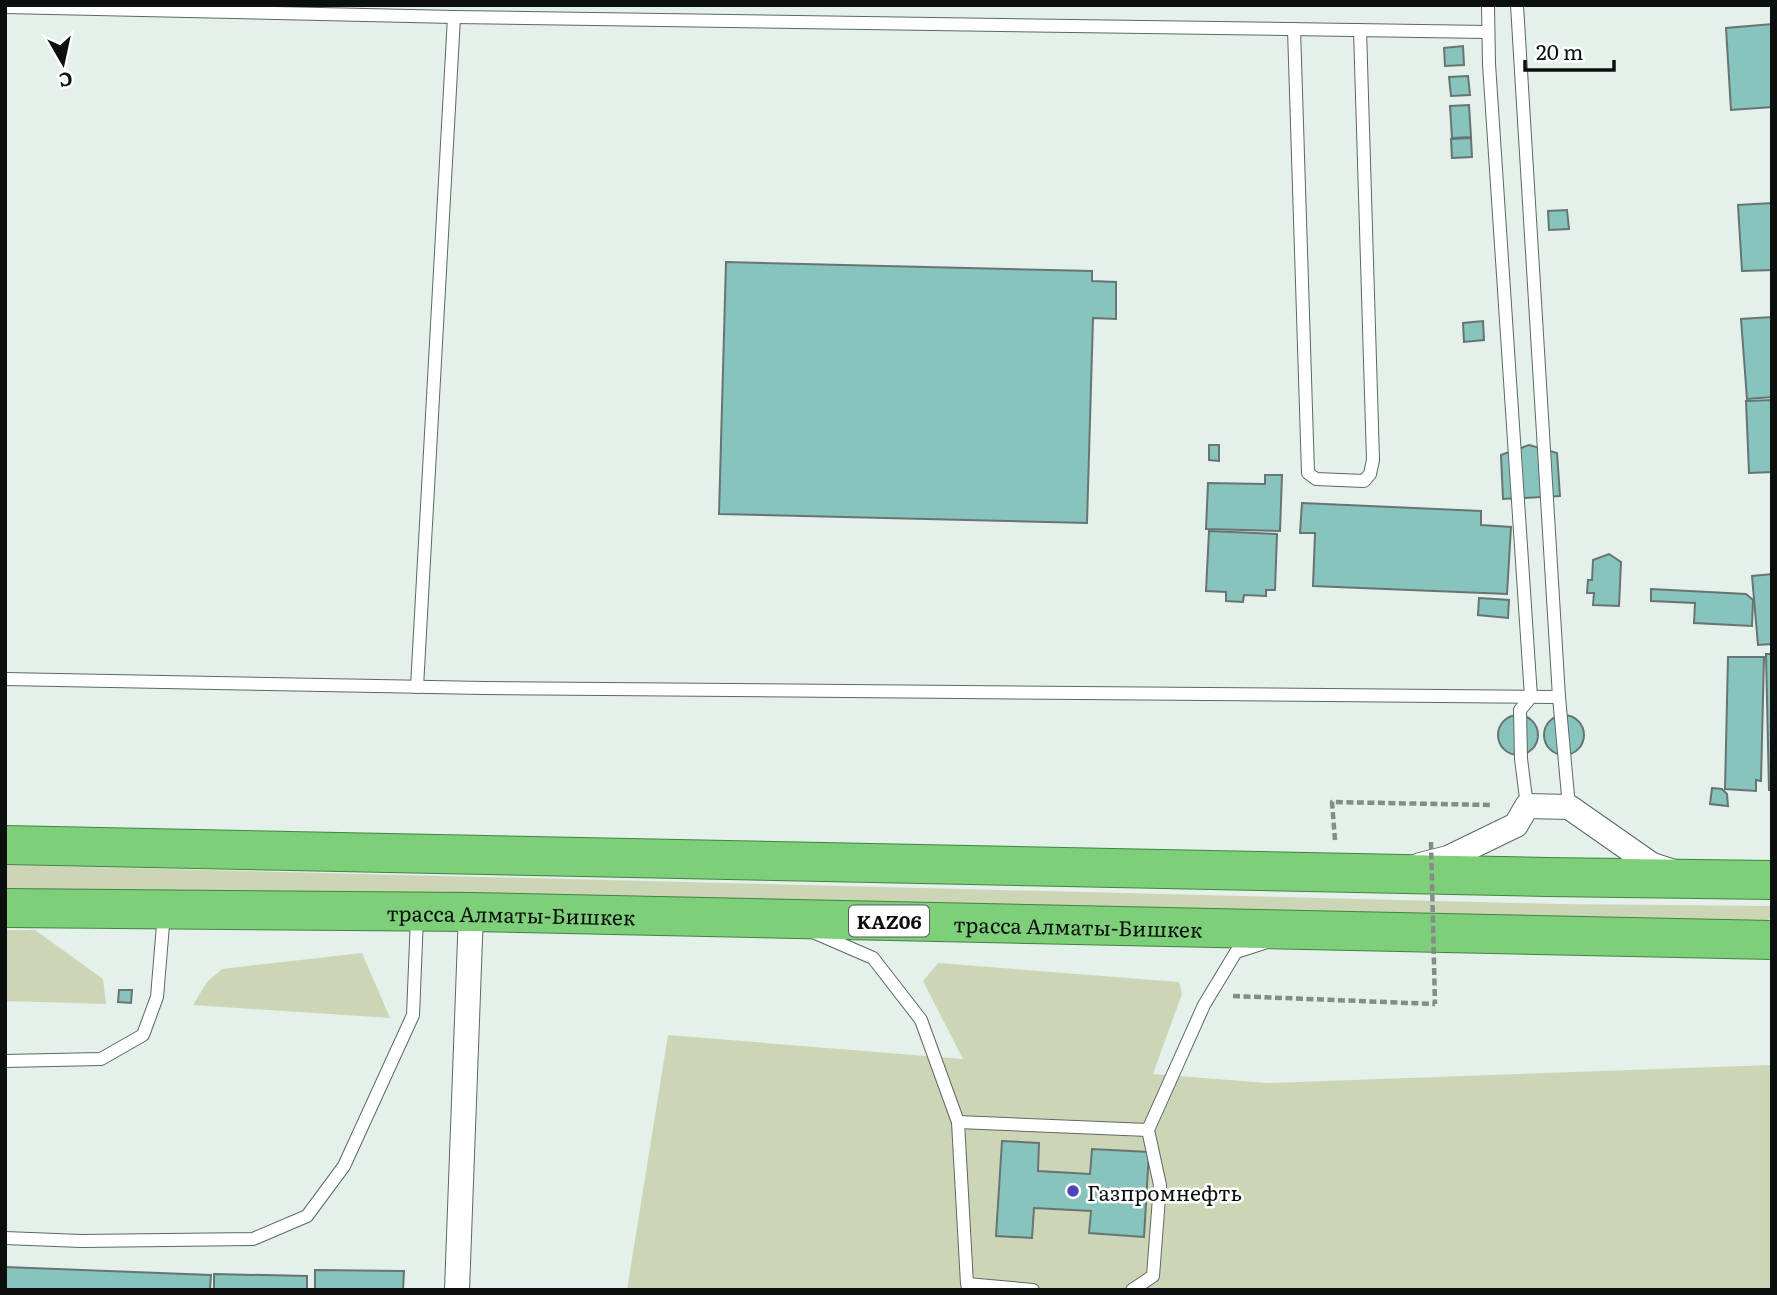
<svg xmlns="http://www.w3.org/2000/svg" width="1777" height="1295" font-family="Literata,serif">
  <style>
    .green { fill: #cdd5b7 }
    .building { fill: #88c4be; stroke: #677472; stroke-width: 2 }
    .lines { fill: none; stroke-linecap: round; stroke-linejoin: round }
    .service-casing { stroke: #5d6863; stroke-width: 14 }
    .minor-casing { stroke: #5d6863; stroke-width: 26 }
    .trunk-casing { stroke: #41843f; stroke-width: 40 }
    .path { stroke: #848c88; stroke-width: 4.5; stroke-dasharray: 7 3.5; stroke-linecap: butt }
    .service { stroke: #fff; stroke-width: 12 }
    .minor { stroke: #fff; stroke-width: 24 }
    .trunk { stroke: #7ecf7a; stroke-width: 38 }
    .path-bridge { stroke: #848c88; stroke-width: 4.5; stroke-dasharray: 7 3.5; stroke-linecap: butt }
    .poi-dot { fill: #4b45bc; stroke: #fff; stroke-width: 2.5 }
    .labels { text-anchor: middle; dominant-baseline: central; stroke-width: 5; stroke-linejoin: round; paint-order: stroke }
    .shield { fill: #fff; stroke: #545856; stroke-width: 2 }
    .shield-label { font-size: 19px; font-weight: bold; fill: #0b100e }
    .street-label { font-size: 21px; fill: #0b100e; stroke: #fff }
    .poi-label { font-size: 21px; fill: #0b100e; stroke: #fff; text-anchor: start }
  </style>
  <rect width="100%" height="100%" fill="#e4f0ea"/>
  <g class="green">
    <polygon points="5,865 1559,904 1772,906 1772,916 1767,921 1490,919 5,890"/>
    <polygon points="5,930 35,930 103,979 106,1004 5,1001"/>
    <polygon points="362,953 390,1018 193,1005 207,982 222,969"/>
    <polygon points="938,963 1179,982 1182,994 1153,1074 1267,1083 1772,1065 1772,1290 627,1290 668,1035 963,1059 923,981"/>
  </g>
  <g class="building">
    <polygon points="1772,24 1772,107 1731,110 1726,28"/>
    <polygon points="1463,46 1464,65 1445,66 1444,48"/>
    <polygon points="1468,76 1470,95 1451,96 1449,77"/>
    <polygon points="1469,105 1471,137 1452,138 1450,106"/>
    <polygon points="1471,138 1472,157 1452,158 1451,139"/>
    <polygon points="1772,203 1772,270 1742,271 1738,205"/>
    <polygon points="1567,210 1569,229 1549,230 1548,211"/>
    <polygon points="726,262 1092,271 1092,281 1116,282 1116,319 1093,318 1087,523 719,514"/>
    <polygon points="1772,317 1772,397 1747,399 1741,319"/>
    <polygon points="1483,321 1484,340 1464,342 1463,323"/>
    <polygon points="1772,400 1772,472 1749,473 1746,401"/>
    <polygon points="1209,445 1219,445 1219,461 1209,460"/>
    <polygon points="1529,445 1557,453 1560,496 1503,499 1501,455"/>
    <polygon points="1265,475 1282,475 1280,531 1206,529 1208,483 1265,484"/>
    <polygon points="1302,503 1481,511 1481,525 1511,527 1507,594 1313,586 1315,533 1300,533"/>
    <polygon points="1209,531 1277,534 1275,590 1266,590 1266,596 1244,595 1243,602 1226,601 1226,592 1206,591"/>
    <polygon points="1609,554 1621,562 1619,606 1593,605 1594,593 1587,593 1588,580 1592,580 1593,560"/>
    <polygon points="1772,574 1772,644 1758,645 1752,576"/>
    <polygon points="1651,589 1746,594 1753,600 1752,626 1694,623 1695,603 1651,601"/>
    <polygon points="1479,598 1509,600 1508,618 1478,615"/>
    <polygon points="1766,654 1772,654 1772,790 1769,790"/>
    <polygon points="1728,657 1764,657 1761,781 1756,780 1756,791 1725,789"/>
    <circle cx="1518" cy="735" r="20"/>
    <circle cx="1564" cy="735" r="20"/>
    <polygon points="1712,788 1722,789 1727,794 1728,806 1710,804"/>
    <polygon points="119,990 132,990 131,1003 118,1002"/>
    <polygon points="1002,1141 1039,1143 1038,1171 1090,1174 1092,1149 1149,1152 1144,1237 1089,1233 1091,1211 1034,1208 1032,1238 996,1236"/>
    <polygon points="5,1267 211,1275 210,1290 5,1290"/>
    <polygon points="315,1270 404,1271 403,1290 315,1290"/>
    <polygon points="214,1274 307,1276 307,1290 214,1290"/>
  </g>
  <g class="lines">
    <defs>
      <g id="service">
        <polyline points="1488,5 1489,64 1531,697 1520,710 1521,759 1527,806"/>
        <polyline points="1517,5 1559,697 1569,807"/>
        <polyline points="5,7 454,17 1488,32"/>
        <polyline points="1294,29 1308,473 1316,479 1364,481 1370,474 1373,460 1360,30"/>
        <polyline points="5,679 485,688 1559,697"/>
        <polyline points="417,687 454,17"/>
        <polyline points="813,932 873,958 921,1020 958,1122 1148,1130 1204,1005 1236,952 1264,943"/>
        <polyline points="5,1061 101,1059 143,1035 157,997 164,913"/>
        <polyline points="958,1122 967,1284 1033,1290"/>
        <polyline points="5,1238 81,1241 253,1239 307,1216 344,1166 413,1015 417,917"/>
        <polyline points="1132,1290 1153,1276 1160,1185 1148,1130"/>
      </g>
      <g id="minor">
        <polyline points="1420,865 1448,858 1516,825 1527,806 1569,807 1652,865 1674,872"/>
        <polyline points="457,1290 471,912"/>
      </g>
      <g id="trunk">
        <polyline points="5,845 1547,877 1772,880"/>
        <path id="s1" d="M5,908L471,912L1772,940"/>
      </g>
    </defs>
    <use href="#service" class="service-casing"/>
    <use href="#minor" class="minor-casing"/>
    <use href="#trunk" class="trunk-casing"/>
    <g class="path">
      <polyline points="1335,840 1332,802 1492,805"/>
      <polyline points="1233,996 1435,1004"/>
    </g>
    <use href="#service" class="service"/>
    <use href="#minor" class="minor"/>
    <use href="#trunk" class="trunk"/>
    <polyline class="path-bridge" points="1431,842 1435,1004"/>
  </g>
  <circle class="poi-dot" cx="1073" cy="1191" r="7"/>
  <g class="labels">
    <rect class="shield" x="849" y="905.5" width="80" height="31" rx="5"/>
    <g class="shield-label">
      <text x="889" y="921">KАZ06</text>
    </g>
    <g class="street-label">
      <text stroke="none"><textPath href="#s1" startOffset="506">трасса Алматы-Бишкек</textPath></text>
      <text stroke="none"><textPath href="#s1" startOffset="1073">трасса Алматы-Бишкек</textPath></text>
    </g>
    <g class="poi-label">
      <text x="1087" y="1191">Газпромнефть</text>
    </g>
  </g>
  <rect width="1777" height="1295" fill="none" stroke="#0b100e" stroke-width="14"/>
  <g transform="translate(63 63) rotate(171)" stroke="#ffffff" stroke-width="5" paint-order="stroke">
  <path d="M0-5L12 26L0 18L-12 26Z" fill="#0b100e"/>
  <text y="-10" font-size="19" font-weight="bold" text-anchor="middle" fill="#0b100e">С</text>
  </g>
  <path d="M1525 60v10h89v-10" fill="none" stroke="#0b100e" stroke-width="3.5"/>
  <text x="1536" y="60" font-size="21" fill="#0b100e" stroke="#ffffff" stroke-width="5" paint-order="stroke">20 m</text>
</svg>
